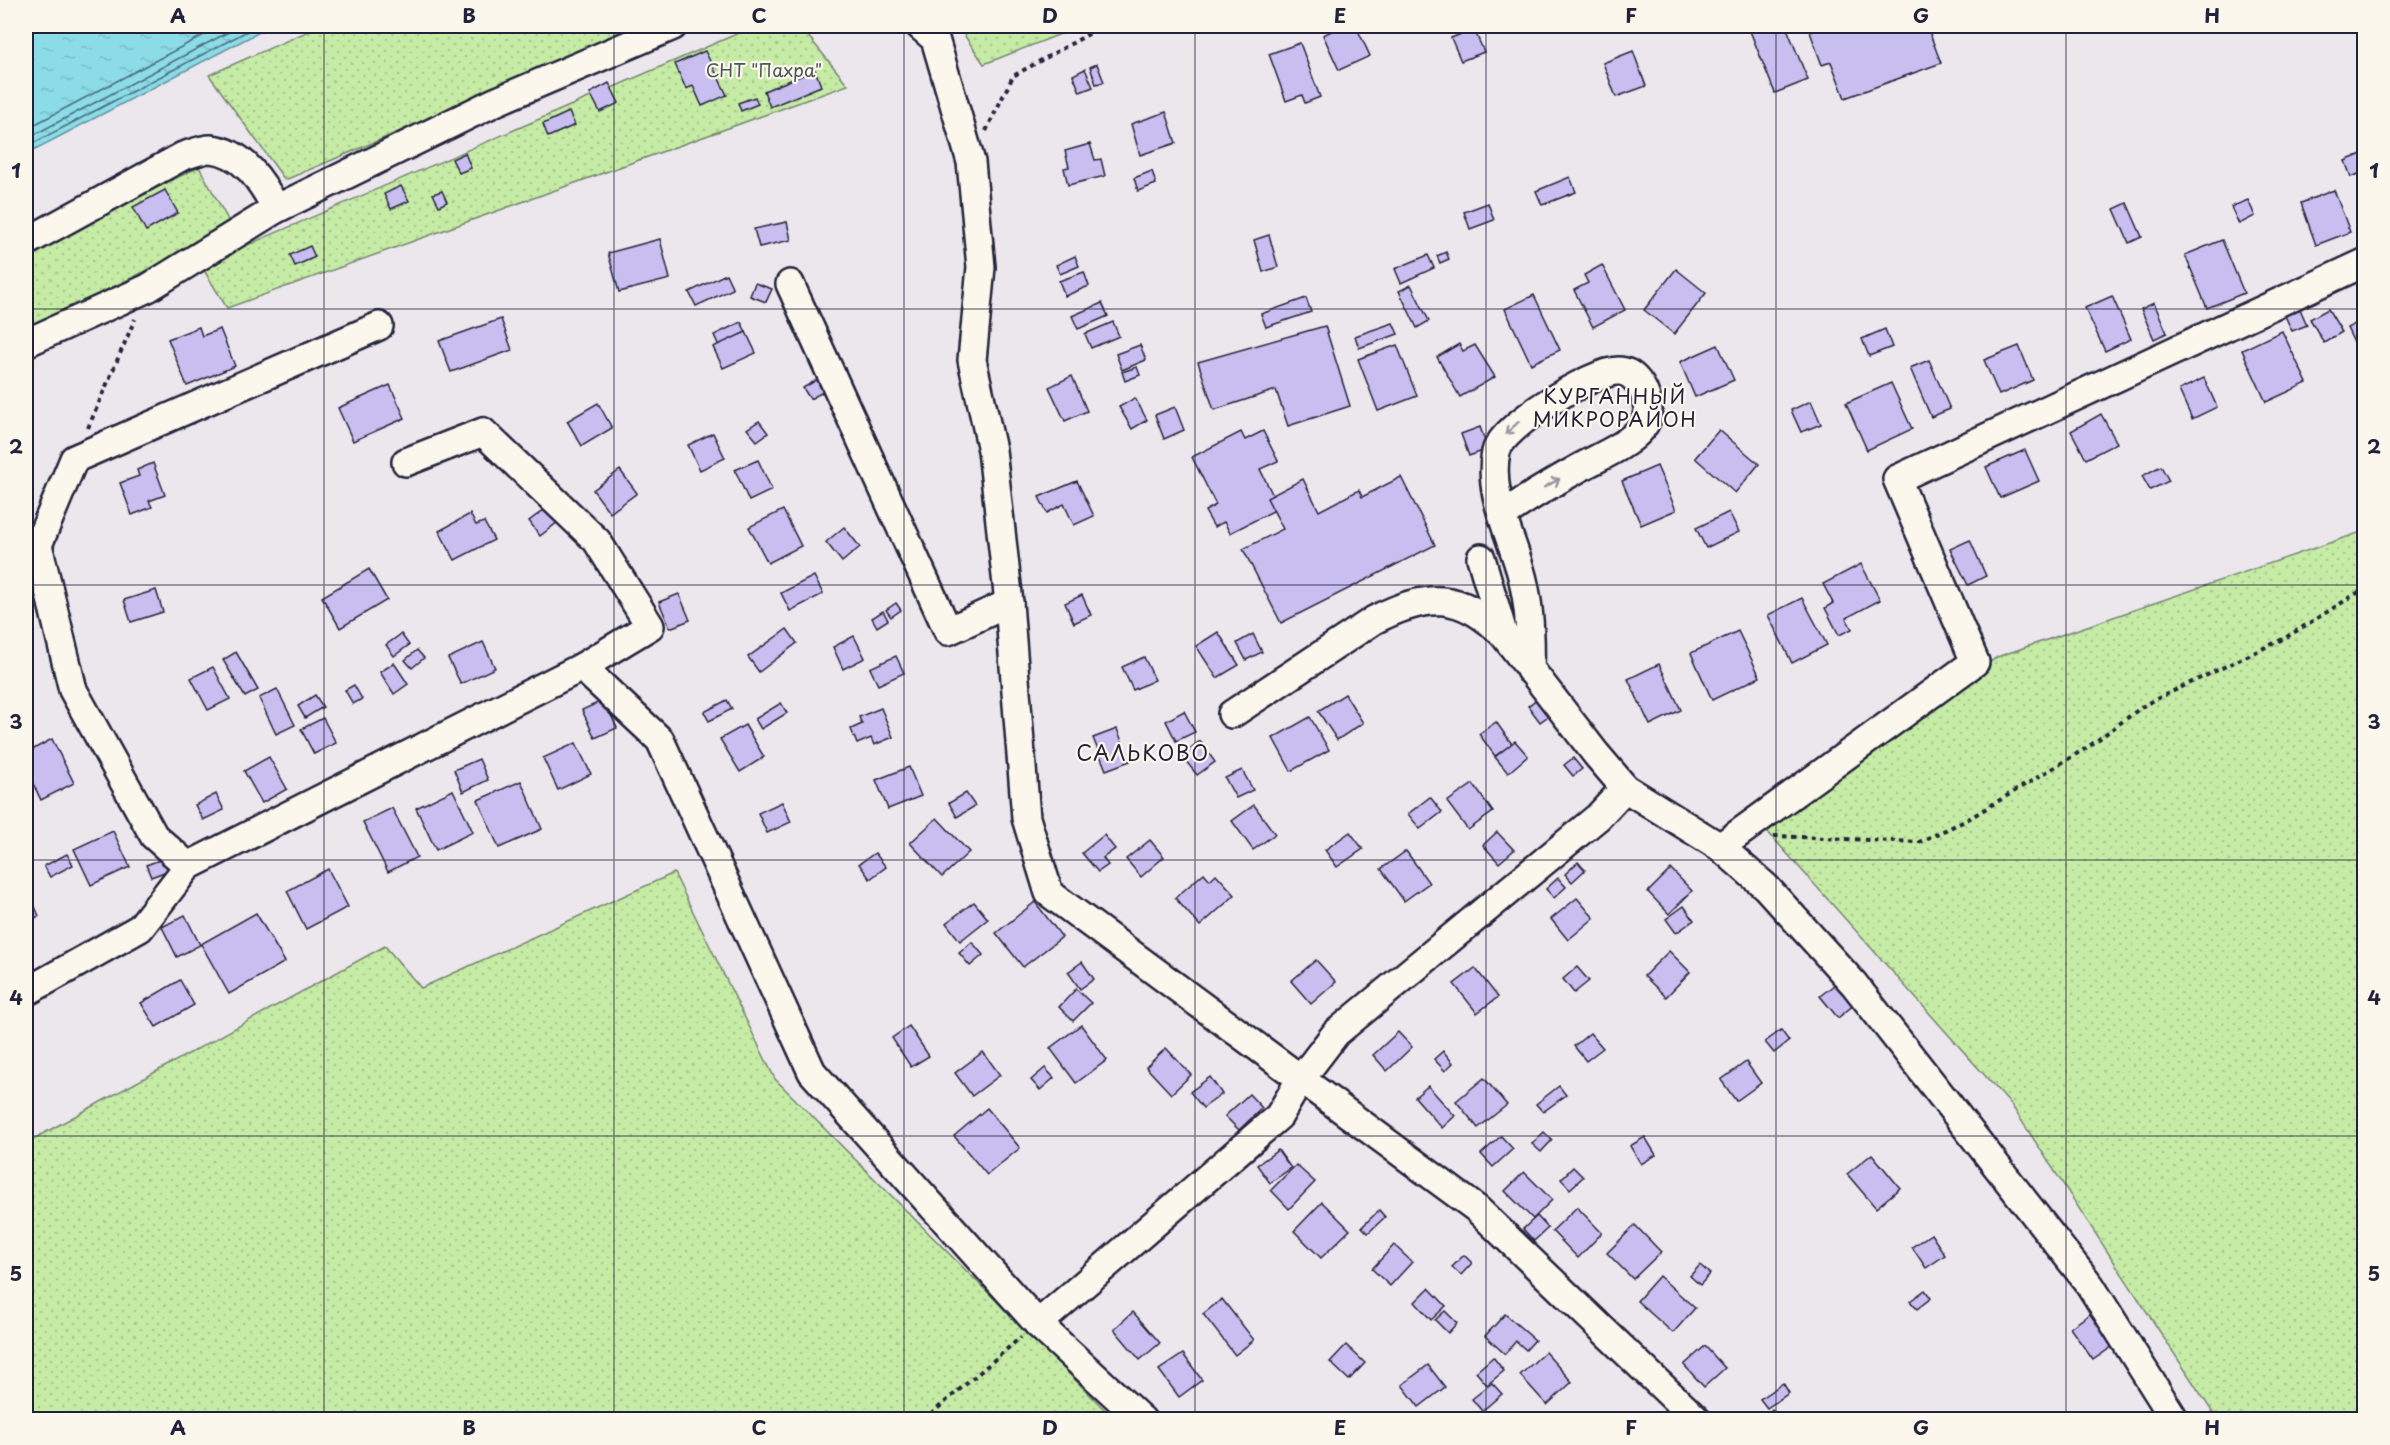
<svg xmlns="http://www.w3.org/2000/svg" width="2390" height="1445" font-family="'Playpen Sans',sans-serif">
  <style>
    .grass { fill: url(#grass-dots); stroke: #748670; stroke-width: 1.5 }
    .water { fill: url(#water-ripples); stroke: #6192a2; stroke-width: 1.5 }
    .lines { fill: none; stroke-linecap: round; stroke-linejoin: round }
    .shore { stroke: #4c6c7f; stroke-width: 1.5 }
    .building { fill: #c8bef0; stroke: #22223b; stroke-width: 1.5 }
    .minor-casing { stroke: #22223b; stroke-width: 32 }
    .path { stroke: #22223b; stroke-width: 4; stroke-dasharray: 4.5 4.5; stroke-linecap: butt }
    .minor { stroke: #fbf7ec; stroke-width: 27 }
    .oneway { stroke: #99979c }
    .grid { fill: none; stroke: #22223b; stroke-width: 1.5; stroke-opacity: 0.55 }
    .labels { text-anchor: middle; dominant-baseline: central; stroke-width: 4.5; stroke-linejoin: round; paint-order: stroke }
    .park-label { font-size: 18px; fill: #4b5456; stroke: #fbf7ec }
    .neighbourhood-label { font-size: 20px; letter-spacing: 1.5px; fill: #22223b; stroke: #fbf7ec }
    .quarter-label { font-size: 21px; letter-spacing: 1.5px; fill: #22223b; stroke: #fbf7ec }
    .neatline { fill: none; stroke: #22223b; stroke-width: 2 }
    .grid-label { font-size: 20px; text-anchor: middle; font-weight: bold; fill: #22223b }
  </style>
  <defs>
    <pattern id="grass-dots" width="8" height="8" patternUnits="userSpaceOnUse" patternTransform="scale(1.5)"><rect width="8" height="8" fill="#c5eba5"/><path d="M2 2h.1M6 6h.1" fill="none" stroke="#a9c98f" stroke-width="1.8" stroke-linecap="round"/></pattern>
    <pattern id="water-ripples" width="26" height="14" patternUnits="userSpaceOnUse" patternTransform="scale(1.5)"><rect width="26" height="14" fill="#8bdce6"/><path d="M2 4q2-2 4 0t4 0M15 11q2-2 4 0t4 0" fill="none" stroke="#78bcc6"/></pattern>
  </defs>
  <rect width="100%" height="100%" fill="#ece6ed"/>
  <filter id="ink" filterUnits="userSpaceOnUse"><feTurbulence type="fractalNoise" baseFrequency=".0167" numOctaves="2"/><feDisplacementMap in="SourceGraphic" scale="12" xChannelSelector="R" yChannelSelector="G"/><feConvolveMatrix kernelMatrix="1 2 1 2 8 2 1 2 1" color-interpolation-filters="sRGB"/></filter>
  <g filter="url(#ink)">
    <g class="grass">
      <polygon points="320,26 648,26 285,180 209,75"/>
      <polygon points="755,26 800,26 848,85 227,308 191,249 26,329 26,252 199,167 243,247"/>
      <polygon points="958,26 1081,26 984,64"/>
      <polygon points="2364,531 2364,1419 2217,1419 2012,1106 1766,830 1997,657"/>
      <polygon points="674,873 775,1079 1114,1419 26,1420 26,1143 385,946 421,988"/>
    </g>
    <polygon class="water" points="26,26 271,26 26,154"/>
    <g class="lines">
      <g class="shore">
        <polyline points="26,129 221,26"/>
        <polyline points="26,139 240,26"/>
        <polyline points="26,147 257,26"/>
      </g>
    </g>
    <g class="building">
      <polygon points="1342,26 1356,26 1370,56 1339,70 1323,35"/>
      <polygon points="1748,26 1786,26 1808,80 1775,93"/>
      <polygon points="1816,26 1927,26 1941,63 1845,98 1831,62 1822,65 1810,32 1817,29"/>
      <polygon points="1474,29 1484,52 1461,61 1451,38"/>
      <polygon points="1300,43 1320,97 1305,103 1302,95 1286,101 1269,54"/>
      <polygon points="705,51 727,95 702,106 693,86 686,89 675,64"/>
      <polygon points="1633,51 1646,86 1616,97 1603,63"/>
      <polygon points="1097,64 1104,82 1096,84 1090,67"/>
      <polygon points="1085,69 1093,87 1080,92 1073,75"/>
      <polygon points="815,70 821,86 770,107 764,91"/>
      <polygon points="609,83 619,103 600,112 590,93"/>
      <polygon points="755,97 758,104 741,111 738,103"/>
      <polygon points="569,112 575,125 548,137 543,124"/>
      <polygon points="1166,112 1176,143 1140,155 1131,124"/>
      <polygon points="1090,144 1095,160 1101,159 1105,176 1068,185 1064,168 1069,167 1065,151"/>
      <polygon points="465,153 471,168 459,173 452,159"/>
      <polygon points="2364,153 2364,172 2351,177 2345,161"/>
      <polygon points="1152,171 1156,184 1138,191 1134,178"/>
      <polygon points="1570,177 1576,192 1542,205 1536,191"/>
      <polygon points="401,186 409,201 391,209 384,194"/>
      <polygon points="165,190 178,213 146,231 133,207"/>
      <polygon points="2334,190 2350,232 2316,245 2301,203"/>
      <polygon points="442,191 447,202 439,206 433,194"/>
      <polygon points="2248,200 2255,216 2239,224 2231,207"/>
      <polygon points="1488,203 1494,220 1470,229 1464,212"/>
      <polygon points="2127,203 2142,237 2129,243 2114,209"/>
      <polygon points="787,222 791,240 759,247 754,229"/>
      <polygon points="1269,235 1278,267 1263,272 1254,240"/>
      <polygon points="660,239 670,279 619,292 608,253"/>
      <polygon points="2222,240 2244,293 2207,308 2185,255"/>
      <polygon points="310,246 315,257 295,266 290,255"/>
      <polygon points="1446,252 1449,259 1440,263 1437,256"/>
      <polygon points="1428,255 1434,268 1401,283 1395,269"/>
      <polygon points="1075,256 1079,266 1060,274 1056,265"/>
      <polygon points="1602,265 1625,310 1593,327 1574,290 1588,283 1584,275"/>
      <polygon points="1676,269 1706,293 1674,334 1644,310"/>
      <polygon points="1084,272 1089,286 1065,296 1059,281"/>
      <polygon points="726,274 733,289 696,306 689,292"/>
      <polygon points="755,283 772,289 766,302 750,296"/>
      <polygon points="1411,285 1429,321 1417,328 1399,291"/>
      <polygon points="1534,295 1560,350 1531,364 1505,309"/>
      <polygon points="2112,296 2131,339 2105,351 2085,308"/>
      <polygon points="1306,298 1311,312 1266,327 1261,314"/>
      <polygon points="2297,302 2307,325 2292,331 2282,309"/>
      <polygon points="1102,303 1108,316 1078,329 1072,316"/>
      <polygon points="2154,303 2167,333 2154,339 2141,309"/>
      <polygon points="2328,309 2342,332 2324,343 2310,319"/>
      <polygon points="2364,314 2364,355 2361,357 2347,328 2361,321 2359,317"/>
      <polygon points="501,319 512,350 451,372 439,341"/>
      <polygon points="741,322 746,332 719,346 714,335"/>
      <polygon points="1113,322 1119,336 1091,348 1085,334"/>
      <polygon points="1393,323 1398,334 1359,348 1355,336"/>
      <polygon points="1325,326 1350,406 1288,426 1276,390 1214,410 1198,362"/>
      <polygon points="199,327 202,336 220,329 235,366 187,386 168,339"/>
      <polygon points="1885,329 1892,347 1869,356 1862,339"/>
      <polygon points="2282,331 2307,383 2266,402 2242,350"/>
      <polygon points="746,332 756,353 723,368 713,347"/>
      <polygon points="1459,344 1463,351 1475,345 1495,377 1460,397 1437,357"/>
      <polygon points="1140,345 1146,360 1122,370 1116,354"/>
      <polygon points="1397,345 1417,396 1378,411 1358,359"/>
      <polygon points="1718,345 1734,380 1695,397 1680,362"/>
      <polygon points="2019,346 2033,380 1999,395 1984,360"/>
      <polygon points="1929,360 1950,409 1931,417 1910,368"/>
      <polygon points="1137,367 1140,375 1125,381 1122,372"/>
      <polygon points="1072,376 1087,411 1065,421 1049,387"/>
      <polygon points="2204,378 2217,407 2192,419 2179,390"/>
      <polygon points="818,379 825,391 810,399 803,388"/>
      <polygon points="1891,383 1912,429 1867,450 1846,403"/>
      <polygon points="390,385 405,418 353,441 338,408"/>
      <polygon points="1135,398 1147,420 1132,429 1119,407"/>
      <polygon points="1811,401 1821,424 1801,432 1791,410"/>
      <polygon points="598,403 612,428 582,446 567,421"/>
      <polygon points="1175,407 1184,430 1164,439 1155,415"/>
      <polygon points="2101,414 2117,443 2086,459 2071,431"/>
      <polygon points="759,421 768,433 757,441 747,429"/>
      <polygon points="1480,427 1488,449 1469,456 1461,434"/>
      <polygon points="1719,430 1759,464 1735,493 1695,458"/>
      <polygon points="1263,431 1278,461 1260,469 1279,508 1230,533 1224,522 1214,527 1205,511 1216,505 1192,457 1241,432 1245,440"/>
      <polygon points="713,433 725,458 700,470 688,445"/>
      <polygon points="2025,450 2039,481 2000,498 1986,467"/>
      <polygon points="758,460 772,490 749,501 735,470"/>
      <polygon points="153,463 165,495 149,501 152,507 132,515 120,483 139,476 137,470"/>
      <polygon points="1657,466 1676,510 1641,525 1622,481"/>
      <polygon points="2161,466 2169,481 2150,490 2142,476"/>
      <polygon points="620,470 637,493 610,513 593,490"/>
      <polygon points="1401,477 1435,545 1281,623 1243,549 1283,529 1267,498 1303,479 1319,511 1359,490 1362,497"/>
      <polygon points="1077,481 1094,516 1074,525 1064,504 1047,513 1039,497"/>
      <polygon points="552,504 563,518 540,536 529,521"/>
      <polygon points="783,510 801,546 768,563 749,527"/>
      <polygon points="1729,512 1739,532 1706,548 1696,528"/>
      <polygon points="470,514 476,525 484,522 494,540 455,560 439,531"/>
      <polygon points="844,527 860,547 842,562 826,542"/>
      <polygon points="1970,540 1986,576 1968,585 1950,549"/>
      <polygon points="1861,564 1880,600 1846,618 1852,629 1839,635 1825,608 1833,603 1823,584"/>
      <polygon points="369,569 387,600 340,628 322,597"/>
      <polygon points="814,576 823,594 790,611 781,593"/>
      <polygon points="156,590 163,612 131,622 124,600"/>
      <polygon points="679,594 690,620 670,628 659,602"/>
      <polygon points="1082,595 1091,615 1074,623 1065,603"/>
      <polygon points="1802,598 1827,645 1792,663 1768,615"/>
      <polygon points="896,603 901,610 891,617 886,610"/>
      <polygon points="883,611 888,620 877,627 872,618"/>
      <polygon points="787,629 797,643 759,672 748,657"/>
      <polygon points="1738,631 1760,677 1712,700 1691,653"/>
      <polygon points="1218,632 1239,665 1217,678 1196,646"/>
      <polygon points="401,634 409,645 394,656 386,645"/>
      <polygon points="1253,634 1262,652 1246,660 1237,643"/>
      <polygon points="854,636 865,658 843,669 833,647"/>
      <polygon points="483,642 495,668 461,684 448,658"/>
      <polygon points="417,650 424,658 412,668 405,660"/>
      <polygon points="236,652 258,690 245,697 223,660"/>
      <polygon points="896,656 904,673 878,685 870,668"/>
      <polygon points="1144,657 1155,680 1133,690 1122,667"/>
      <polygon points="394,663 408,684 394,694 380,672"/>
      <polygon points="1659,664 1681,710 1650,725 1628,679"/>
      <polygon points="213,667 230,699 208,710 191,678"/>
      <polygon points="354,685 362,699 353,704 345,690"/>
      <polygon points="277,689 295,725 276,734 259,698"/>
      <polygon points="1345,694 1363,723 1337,740 1318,711"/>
      <polygon points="315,695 323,707 305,718 298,706"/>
      <polygon points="1538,698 1551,714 1540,722 1528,706"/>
      <polygon points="604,700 617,728 595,738 582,710"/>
      <polygon points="727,700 732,709 709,721 704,712"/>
      <polygon points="781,703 787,713 761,729 755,719"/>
      <polygon points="881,708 893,737 874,745 871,738 857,744 851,729 862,724 859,717"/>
      <polygon points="1184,711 1195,732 1176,741 1166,721"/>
      <polygon points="1310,717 1329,750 1291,771 1273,738"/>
      <polygon points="323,718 336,743 314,754 301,729"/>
      <polygon points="1496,722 1512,744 1495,756 1479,734"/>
      <polygon points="745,725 764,757 740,772 720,739"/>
      <polygon points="1117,729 1130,761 1106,770 1093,738"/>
      <polygon points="52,739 74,783 41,800 26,769 26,753"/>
      <polygon points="1200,741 1215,762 1197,775 1181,755"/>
      <polygon points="1515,741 1528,756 1508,773 1495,757"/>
      <polygon points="576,743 591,774 558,790 543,758"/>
      <polygon points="269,757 287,789 262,803 244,771"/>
      <polygon points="1573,758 1582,769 1573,776 1564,765"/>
      <polygon points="479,759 488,780 463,792 454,770"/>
      <polygon points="909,767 921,796 888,809 876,780"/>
      <polygon points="1242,770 1253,790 1236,798 1225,778"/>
      <polygon points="521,781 542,829 499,848 478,800"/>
      <polygon points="1473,784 1493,812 1468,830 1447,802"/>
      <polygon points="453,790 473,832 436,850 416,808"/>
      <polygon points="966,793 975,806 957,817 949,803"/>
      <polygon points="216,794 224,810 203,820 195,805"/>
      <polygon points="1430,797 1442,812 1420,829 1408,814"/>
      <polygon points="782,802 791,822 767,833 758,813"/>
      <polygon points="1254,805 1275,834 1253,850 1232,821"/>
      <polygon points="392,808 417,857 388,872 363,822"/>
      <polygon points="937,818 969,852 942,877 910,843"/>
      <polygon points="113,831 130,867 91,885 74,849"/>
      <polygon points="1350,832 1363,849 1337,867 1325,850"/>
      <polygon points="1497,832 1514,850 1499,863 1483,845"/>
      <polygon points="1104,835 1115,849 1103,858 1108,865 1098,872 1082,853"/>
      <polygon points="1150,840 1164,857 1141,877 1126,859"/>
      <polygon points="1406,851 1429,883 1404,901 1381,869"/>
      <polygon points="875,853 886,867 870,879 859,864"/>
      <polygon points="67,854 73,865 50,877 44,866"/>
      <polygon points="171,856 175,868 151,877 146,865"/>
      <polygon points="1578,862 1585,870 1572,882 1565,874"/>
      <polygon points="328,869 348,907 306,929 287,891"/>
      <polygon points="1671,869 1692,891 1669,914 1648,892"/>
      <polygon points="1204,873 1210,880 1216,874 1235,895 1200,926 1175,898"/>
      <polygon points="1558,878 1566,887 1554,898 1546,889"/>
      <polygon points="27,888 39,916 26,922 26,889"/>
      <polygon points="1577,898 1594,918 1568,940 1551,919"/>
      <polygon points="974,902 988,919 960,941 946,923"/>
      <polygon points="1035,902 1062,937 1023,967 996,933"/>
      <polygon points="1684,906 1694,920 1676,933 1666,919"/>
      <polygon points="256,913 285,962 229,994 201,944"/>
      <polygon points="185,915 200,945 177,957 162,927"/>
      <polygon points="972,942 983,955 970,966 959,953"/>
      <polygon points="1669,951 1690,972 1666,997 1644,976"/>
      <polygon points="1316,960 1336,982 1311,1004 1291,981"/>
      <polygon points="1082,962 1094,979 1080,989 1068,972"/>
      <polygon points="1577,967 1589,981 1574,993 1563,979"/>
      <polygon points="1475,968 1498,997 1477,1013 1454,984"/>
      <polygon points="1843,978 1861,999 1838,1018 1820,996"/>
      <polygon points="180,980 194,1005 156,1027 141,1003"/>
      <polygon points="1076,989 1091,1003 1073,1021 1059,1007"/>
      <polygon points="1081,1025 1107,1060 1076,1083 1050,1048"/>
      <polygon points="909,1026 929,1056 911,1067 892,1038"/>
      <polygon points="1781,1030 1789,1041 1774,1053 1765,1042"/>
      <polygon points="1398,1032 1412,1047 1387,1071 1373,1055"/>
      <polygon points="1590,1033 1603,1048 1586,1061 1574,1046"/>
      <polygon points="1166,1048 1191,1075 1171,1094 1146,1067"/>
      <polygon points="1443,1051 1453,1063 1445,1071 1434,1059"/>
      <polygon points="983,1052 1000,1075 972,1096 955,1073"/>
      <polygon points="1746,1062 1761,1083 1736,1101 1721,1080"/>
      <polygon points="1045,1068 1054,1078 1040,1090 1031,1080"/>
      <polygon points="1210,1077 1222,1094 1203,1108 1190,1092"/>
      <polygon points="1484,1078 1507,1105 1478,1128 1456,1101"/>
      <polygon points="1428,1086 1455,1116 1442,1128 1415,1097"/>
      <polygon points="1559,1086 1566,1095 1543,1112 1536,1104"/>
      <polygon points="1249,1094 1262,1108 1239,1130 1225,1116"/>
      <polygon points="987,1108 1020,1148 987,1175 954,1136"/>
      <polygon points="1544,1132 1552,1140 1541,1152 1532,1144"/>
      <polygon points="1501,1136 1513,1149 1493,1167 1481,1154"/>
      <polygon points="1645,1137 1656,1155 1641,1164 1630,1146"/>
      <polygon points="1278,1150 1291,1168 1270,1183 1257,1165"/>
      <polygon points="1872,1154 1900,1188 1876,1208 1847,1174"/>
      <polygon points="1296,1165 1315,1182 1289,1209 1271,1190"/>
      <polygon points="1573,1167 1583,1177 1570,1189 1561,1179"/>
      <polygon points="1524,1172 1552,1200 1533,1219 1505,1191"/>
      <polygon points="1322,1202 1350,1230 1321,1258 1294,1231"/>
      <polygon points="1577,1207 1602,1233 1578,1258 1552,1231"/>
      <polygon points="1379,1210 1385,1217 1368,1233 1362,1227"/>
      <polygon points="1537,1216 1548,1228 1534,1241 1523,1229"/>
      <polygon points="1635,1225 1661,1252 1633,1279 1607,1253"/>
      <polygon points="1931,1234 1945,1255 1926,1268 1912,1247"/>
      <polygon points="1394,1245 1412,1262 1390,1286 1372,1269"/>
      <polygon points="1464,1255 1472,1263 1461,1275 1452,1267"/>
      <polygon points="1700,1265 1710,1274 1700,1285 1690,1276"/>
      <polygon points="1659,1276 1695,1308 1673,1333 1637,1301"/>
      <polygon points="1429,1288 1446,1306 1431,1320 1415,1302"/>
      <polygon points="1925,1290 1931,1298 1917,1309 1910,1301"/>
      <polygon points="1222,1299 1254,1340 1235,1355 1203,1314"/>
      <polygon points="1445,1311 1457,1323 1448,1333 1435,1320"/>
      <polygon points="1133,1312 1160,1343 1140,1360 1114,1329"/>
      <polygon points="1505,1314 1535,1340 1526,1350 1516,1341 1505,1354 1485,1336"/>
      <polygon points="2090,1314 2113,1346 2093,1360 2070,1328"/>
      <polygon points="1346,1345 1365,1363 1349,1380 1330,1362"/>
      <polygon points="1705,1346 1725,1368 1704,1387 1684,1365"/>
      <polygon points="1545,1352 1572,1382 1547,1405 1520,1375"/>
      <polygon points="1183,1354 1202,1380 1179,1397 1159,1370"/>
      <polygon points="1493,1357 1504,1371 1487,1385 1476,1372"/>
      <polygon points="1428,1365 1445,1387 1419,1407 1402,1385"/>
      <polygon points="1492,1383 1502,1394 1482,1411 1472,1399"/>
      <polygon points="1783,1383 1789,1393 1767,1408 1760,1399"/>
      <polygon points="1772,1409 1782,1420 1761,1420"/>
    </g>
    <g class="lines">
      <defs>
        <g id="minor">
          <polyline points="920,26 935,39 971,162 981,267 972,360 992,450 1009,603 1026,818 1049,893 1477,1209 1697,1420"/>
          <path d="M26,242L183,156C191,154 202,149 210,149C243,151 263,183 276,209L495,102L673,26"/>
          <polyline points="790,284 948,631 1009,603"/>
          <polyline points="26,343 148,288 276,209"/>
          <path d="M1503,515C1528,497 1554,482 1581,467C1601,456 1627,446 1642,428C1648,420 1649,411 1647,402C1644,388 1634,371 1618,371C1593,371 1501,426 1496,452C1487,495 1513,538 1523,580C1530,609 1531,640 1530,670"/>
          <polyline points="26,539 38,545 73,690 154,836 188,866 140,928 26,992"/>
          <polyline points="38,545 74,459 379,326"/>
          <polyline points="1481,558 1503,633"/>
          <polyline points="582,667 660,740 812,1072 1038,1324 1142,1420"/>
          <path d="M1232,714L1374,620C1427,593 1460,591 1504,635L1596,754L1625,788L1720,847L1766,887L1854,984L2090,1285L2175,1420"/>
          <polyline points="1720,847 1975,662 1897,479 2364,263"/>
          <polyline points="188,866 582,667 650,626 597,541 483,432 406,462"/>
          <polyline points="1038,1324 1279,1116 1300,1080 1336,1033 1598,817 1625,788"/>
        </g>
      </defs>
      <use href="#minor" class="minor-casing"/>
      <g class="path">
        <polyline points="955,31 966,26"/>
        <polyline points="986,131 1013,76 1094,31 1113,26"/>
        <polyline points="88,428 135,319"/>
        <polyline points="1774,836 1919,842 1965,821 2088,747 2146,704 2285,638 2364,589"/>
        <polyline points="924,1420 1021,1337"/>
      </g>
      <use href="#minor" class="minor"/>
    </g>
    <defs><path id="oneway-shaft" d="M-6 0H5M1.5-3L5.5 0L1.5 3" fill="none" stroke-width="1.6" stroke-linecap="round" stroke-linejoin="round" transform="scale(1.5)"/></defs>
    <g class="oneway">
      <use href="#oneway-shaft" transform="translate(1512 428) rotate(137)"/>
      <use href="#oneway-shaft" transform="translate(1552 483) rotate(-29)"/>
    </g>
  </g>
  <path class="grid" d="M324,26V1420M614,26V1420M904,26V1420M1195,26V1420M1486,26V1420M1776,26V1420M2066,26V1420M26,309H2364M26,585H2364M26,860H2364M26,1136H2364"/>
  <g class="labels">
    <g class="park-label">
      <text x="764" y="69">СНТ "Пахра"</text>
    </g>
    <g class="neighbourhood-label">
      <text x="1615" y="396">КУРГАННЫЙ<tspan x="1615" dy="23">МИКРОРАЙОН</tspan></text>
    </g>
    <g class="quarter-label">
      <text x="1143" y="752">САЛЬКОВО</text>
    </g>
  </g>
  <rect width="2390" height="1445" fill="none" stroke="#fbf7ec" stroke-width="66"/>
  <rect x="33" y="33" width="2324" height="1379" class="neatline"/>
  <g class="grid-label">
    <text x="178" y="23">A</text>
    <text x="469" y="23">B</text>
    <text x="759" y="23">C</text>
    <text x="1050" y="23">D</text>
    <text x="1340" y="23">E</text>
    <text x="1631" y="23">F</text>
    <text x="1921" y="23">G</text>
    <text x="2212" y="23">H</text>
    <text x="16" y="178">1</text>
    <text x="2374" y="178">1</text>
    <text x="16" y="454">2</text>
    <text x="2374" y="454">2</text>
    <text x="16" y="729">3</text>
    <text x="2374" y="729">3</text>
    <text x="16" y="1005">4</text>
    <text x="2374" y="1005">4</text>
    <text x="16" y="1281">5</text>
    <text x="2374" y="1281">5</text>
    <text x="178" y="1435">A</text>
    <text x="469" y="1435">B</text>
    <text x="759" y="1435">C</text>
    <text x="1050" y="1435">D</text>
    <text x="1340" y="1435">E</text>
    <text x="1631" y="1435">F</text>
    <text x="1921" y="1435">G</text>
    <text x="2212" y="1435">H</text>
  </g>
</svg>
